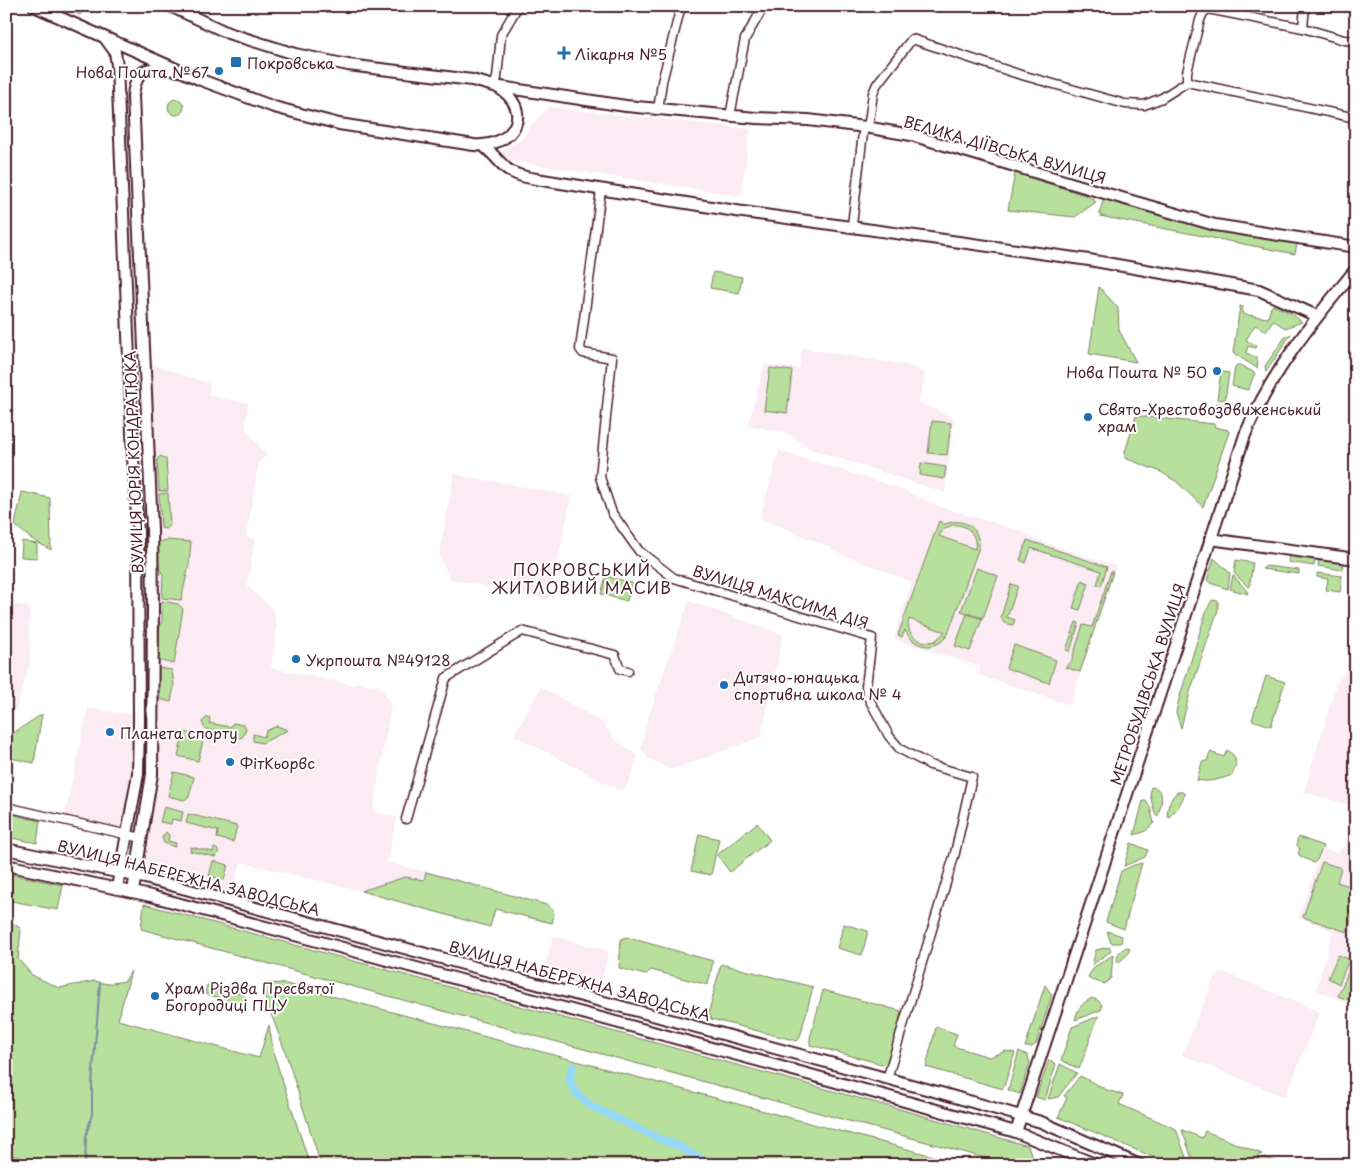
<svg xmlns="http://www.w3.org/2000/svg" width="1362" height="1171" font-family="'Playpen Sans',sans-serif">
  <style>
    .built { fill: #fbebf2 }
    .green { fill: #b7e09c; stroke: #808064; fill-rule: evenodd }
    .water { fill: #96d9f8; stroke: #788fa6 }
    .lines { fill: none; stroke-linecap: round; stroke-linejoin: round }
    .stream { stroke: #788fa6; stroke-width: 2 }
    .canal { stroke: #96d9f8; stroke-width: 8 }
    .street-casing { stroke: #4a1f2b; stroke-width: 11 }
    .secondary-casing { stroke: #4a1f2b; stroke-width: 14 }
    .street { stroke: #fff; stroke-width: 8 }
    .secondary { stroke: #fff; stroke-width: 10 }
    .poi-dot { fill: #1f6fb2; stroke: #fff; stroke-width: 2 }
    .labels { text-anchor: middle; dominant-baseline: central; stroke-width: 4; stroke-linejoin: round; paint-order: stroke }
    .poi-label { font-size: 15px; fill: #4a1f2b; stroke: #fff; text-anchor: start }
    .street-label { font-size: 15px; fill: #4a1f2b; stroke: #fff }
    .neighbourhood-label { font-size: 16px; letter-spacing: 1px; fill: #4a1f2b; stroke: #fff }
  </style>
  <rect width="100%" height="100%" fill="#fff"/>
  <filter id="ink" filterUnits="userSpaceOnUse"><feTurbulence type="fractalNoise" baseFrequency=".02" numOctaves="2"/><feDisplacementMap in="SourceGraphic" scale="10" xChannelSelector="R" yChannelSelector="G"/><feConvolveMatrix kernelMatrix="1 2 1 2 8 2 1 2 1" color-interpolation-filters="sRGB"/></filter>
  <g filter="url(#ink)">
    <g class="built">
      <polygon points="549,107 750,129 741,196 505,160 501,152 523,138 532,124"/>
      <polygon points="802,348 906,365 925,373 919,402 954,419 945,493 811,449 787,433 748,425 765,364 799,369"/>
      <polygon points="149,363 210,384 209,396 248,403 245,429 267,456 259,462 246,537 255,539 247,586 273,609 277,628 271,668 354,685 357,682 379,686 383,689 391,705 373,811 397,817 387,862 426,872 424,880 405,877 361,891 241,862 231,893 145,870 143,867 155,794 156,775 156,625 159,621 160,576 156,568"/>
      <polygon points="779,451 896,487 941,507 1024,532 1031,538 1116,566 1070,705 979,675 980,667 894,639 912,582 831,550 832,548 760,518"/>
      <polygon points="454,474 572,496 549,600 451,579 439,557"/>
      <polygon points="689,601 783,635 761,737 671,770 648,758 641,748 647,721"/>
      <polygon points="6,603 29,607 30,664 16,710 6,709"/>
      <polygon points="1346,671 1356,673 1356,807 1304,792 1337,682"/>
      <polygon points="541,687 602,722 614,739 638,756 627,786 623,789 620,791 514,735"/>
      <polygon points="88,708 134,715 134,773 125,819 118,827 65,815"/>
      <polygon points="1356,838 1356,1007 1316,990 1333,931 1299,918 1323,848 1336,853"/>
      <polygon points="553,936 609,951 598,992 542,976"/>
      <polygon points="1223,972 1320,1012 1285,1097 1182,1055 1214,978"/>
    </g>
    <g class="green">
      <polygon points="61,6 89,6 80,15"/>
      <circle cx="176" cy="107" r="8"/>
      <polygon points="1015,173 1088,196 1096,202 1075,217 1008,210"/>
      <polygon points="1104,198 1215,230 1297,243 1295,254 1100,216 1100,211"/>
      <polygon points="713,272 742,277 739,293 710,288"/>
      <polygon points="1099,287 1118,308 1119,330 1136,362 1089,354"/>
      <polygon points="1273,305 1291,313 1302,322 1285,328 1273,320 1266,331 1255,325 1246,340 1256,346 1255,348 1248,346 1246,353 1256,357 1258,362 1257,368 1233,353 1240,306 1243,307 1242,314 1268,318 1271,307"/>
      <polygon points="1291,334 1266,372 1265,366 1285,337"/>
      <polygon points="1237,365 1240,365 1255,373 1248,390 1232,386 1235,367"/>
      <polygon points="770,368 792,371 787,413 764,410"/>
      <polygon points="1221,372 1229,373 1225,400 1217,399"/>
      <polygon points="1216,403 1225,404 1223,415 1214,414"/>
      <polygon points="1136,416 1140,416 1214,424 1215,427 1228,430 1229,432 1203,507 1177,482 1161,472 1125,458 1125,452"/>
      <polygon points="932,421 951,423 947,455 928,453"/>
      <polygon points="161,456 166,459 168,491 159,491 157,459"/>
      <polygon points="921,463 946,467 944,479 920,475"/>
      <polygon points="22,492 50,498 51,550 30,538 15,525"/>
      <polygon points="168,493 170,525 165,529 161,528 159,494"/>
      <path d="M939,521L943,523V525C961,516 980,526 979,547L948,634C937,652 914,649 905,630L902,637L898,635ZM952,525C967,524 977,533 975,549L939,536L943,530ZM909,619L945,632L935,641C920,645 905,635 909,619Z"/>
      <polygon points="167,540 191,542 189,565 181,600 162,598 163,575 159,568 158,542"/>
      <polygon points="1027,540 1107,567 1101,586 1097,585 1101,571 1031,548 1026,563 1020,560"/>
      <polygon points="22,541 37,544 37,558 21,557"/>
      <polygon points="1289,554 1315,558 1314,566 1288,562"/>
      <polygon points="1214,558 1230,573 1228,589 1210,583 1207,580"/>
      <polygon points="1319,559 1343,562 1342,570 1318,566"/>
      <polygon points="1236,560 1253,563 1249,588 1234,573"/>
      <polygon points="1266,566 1299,570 1299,574 1262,569"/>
      <polygon points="977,568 998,576 983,618 961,611"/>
      <polygon points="1111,571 1113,572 1080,672 1065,667 1071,662 1083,625 1092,627"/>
      <polygon points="1317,573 1342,576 1340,592 1326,590 1328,579 1317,577"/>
      <polygon points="1233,575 1247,591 1248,594 1230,589"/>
      <polygon points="606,576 632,583 627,601 601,594"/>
      <polygon points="1082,580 1089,583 1080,610 1073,608"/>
      <polygon points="1011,584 1018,586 1007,617 1015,620 1013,625 1004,623 1001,617"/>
      <polygon points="1212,600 1218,601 1218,610 1190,692 1181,728 1176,712 1179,699 1206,612"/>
      <polygon points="162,601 178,604 183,609 174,664 157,660 159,629 162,622"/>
      <polygon points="967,614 982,619 970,651 955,646"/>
      <polygon points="1076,622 1079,623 1070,651 1066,650"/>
      <polygon points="1014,645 1056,660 1049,683 1006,668"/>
      <polygon points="158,668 172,670 174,685 171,702 159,699"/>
      <polygon points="1266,676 1285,682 1271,726 1252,720"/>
      <polygon points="42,714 34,763 6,757 6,738"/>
      <polygon points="207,717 210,718 209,723 230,727 233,723 244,725 246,728 244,735 241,738 206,729 204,727 202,722"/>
      <polygon points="277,726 288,730 262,743 253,741 253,734 264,737 266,731"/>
      <polygon points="184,732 204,737 198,761 178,756"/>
      <path d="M1227,750C1238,756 1237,765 1232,775C1221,779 1209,783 1197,780L1202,762L1207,761L1210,752L1224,757Z"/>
      <polygon points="174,772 194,777 189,797 184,800 168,796"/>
      <path d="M1151,787C1167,789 1161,804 1158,816H1156C1153,806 1149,797 1151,787Z"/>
      <path d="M1177,792H1182L1185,794L1178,808L1168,818C1166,807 1170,799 1177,792Z"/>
      <polygon points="1143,801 1146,801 1150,807 1154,823 1144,832 1134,835"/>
      <polygon points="164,807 183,812 181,821 172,819 171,824 160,822"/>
      <polygon points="6,813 40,821 37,843 6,837"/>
      <polygon points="188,814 237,826 233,842 217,838 218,831 186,823"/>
      <polygon points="757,823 770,840 730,872 717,855"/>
      <polygon points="166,832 169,835 168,841 176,843 175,847 164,843 162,837"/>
      <polygon points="699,834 719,839 711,875 691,871"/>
      <polygon points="1299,837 1323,846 1317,860 1314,863 1300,856 1298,853 1300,849 1297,845 1297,840"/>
      <polygon points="1131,843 1148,850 1145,857 1124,866"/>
      <polygon points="191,847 213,852 214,848 217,849 219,853 215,857 190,851"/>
      <polygon points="213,861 228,865 224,880 209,876"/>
      <polygon points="1322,862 1341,868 1337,882 1356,888 1356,907 1347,932 1303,917"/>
      <polygon points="1142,863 1124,929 1106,922 1121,871 1134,865"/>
      <path d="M426,872L547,905C555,910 555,913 552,923L495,909L490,927L361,891L405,877L424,880Z"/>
      <polygon points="6,873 63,885 58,910 6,900"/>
      <polygon points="144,904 910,1112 1028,1146 1033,1158 1031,1165 1003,1165 985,1158 141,929"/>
      <polygon points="6,918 21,929 18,959 32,975 59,988 95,981 107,984 125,981 131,971 118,1020 259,1058 269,1025 274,1055 310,1165 28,1165 23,1158 6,1154"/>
      <polygon points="844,924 868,931 862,955 837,948"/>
      <polygon points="1107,931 1122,936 1121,943 1111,943"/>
      <polygon points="626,937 713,961 708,985 651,970 645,975 619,968 621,939"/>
      <polygon points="1109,947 1111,951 1092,965 1096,950"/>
      <path d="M1127,947L1130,949L1127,955L1118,963C1115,955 1120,950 1127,947Z"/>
      <polygon points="1356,953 1356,1003 1338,996"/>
      <polygon points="1113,955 1111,978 1105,984 1091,980 1088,977 1094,967"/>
      <polygon points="1338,955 1349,959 1339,984 1328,978"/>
      <polygon points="721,964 813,987 800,1037 797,1041 711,1019 709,1011"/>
      <polygon points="271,983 287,984 967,1165 321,1165 285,1051 262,990 264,985"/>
      <polygon points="207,985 227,990 224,999 205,994"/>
      <polygon points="1045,985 1052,995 1036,1044 1032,1047 1025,1047"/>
      <polygon points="823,990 901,1011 899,1020 899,1024 886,1065 810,1045 810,1038"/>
      <polygon points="231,991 243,994 247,999 243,1008 226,1001"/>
      <path d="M1092,998C1098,1000 1104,1003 1101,1010L1075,1020C1077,1009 1082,1003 1092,998Z"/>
      <path d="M1099,1016C1091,1033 1087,1051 1079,1069L1061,1060L1072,1027Z"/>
      <polygon points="936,1027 957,1034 953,1046 989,1057 1006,1051 1015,1053 1003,1089 926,1067"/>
      <polygon points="1019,1051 1027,1055 1030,1062 1020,1094 1008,1090"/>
      <polygon points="1049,1060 1056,1064 1045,1100 1036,1097"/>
      <polygon points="1060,1064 1077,1073 1058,1097 1048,1099"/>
      <polygon points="1080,1076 1107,1090 1123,1095 1119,1104 1176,1129 1187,1160 1187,1165 1172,1165 1058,1117 1067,1098 1064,1096"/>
      <polygon points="1182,1130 1202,1138 1205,1131 1262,1154 1236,1165 1197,1165 1194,1164"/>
      <polygon points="1264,1157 1285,1165 1248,1165"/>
    </g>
    <polygon class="water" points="6,1154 23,1158 28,1165 6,1165"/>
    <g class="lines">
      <polyline class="stream" points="85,1165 86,1136 92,1114 92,1084 100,983"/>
      <polyline class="canal" points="573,1066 569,1080 577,1094 591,1106 662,1140 677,1145 711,1165"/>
      <defs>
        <g id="street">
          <polyline points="1303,28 1305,6"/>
          <polyline points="1187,82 1187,72 1200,20 1203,13 1208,9 1303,28 1344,40 1356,41"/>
          <polyline points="494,86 497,78 501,35 518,6"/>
          <polyline points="658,110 662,82 681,6"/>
          <polyline points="730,116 745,39 764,6"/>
          <polyline points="601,190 580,349 583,353 612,358 600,477 612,513 639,551 674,578 872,638 866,686 868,697 889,736 900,749 930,765 972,777 955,853 887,1079"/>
          <polyline points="849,228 852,225 863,133 865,127 869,122 873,93 877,84 912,39 1018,74 1125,104 1144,105 1162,98 1187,82 1356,118"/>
          <polyline points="6,807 142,838"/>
          <polyline points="406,819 446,678 522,631 615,655 620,669 628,671"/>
        </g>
        <g id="secondary">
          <path d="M34,6L201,80L274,107L339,124L474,145C515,148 535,109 497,87"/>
          <polyline points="170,6 228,33 295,54 348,65 472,80 494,86 626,106 756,118 808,120 865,127 911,135 1101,192 1215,225 1356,247"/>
          <polyline points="105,38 115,52 117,65 133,457 138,531 139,721 138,774 117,888"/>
          <path d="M483,146C493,153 497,160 506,168C514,175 525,177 536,179L736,211L1089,260L1259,290L1317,316"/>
          <polyline points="1210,539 1356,559"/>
          <polyline points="6,849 145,878 941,1093 1041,1122 1140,1165"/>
          <polyline points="6,865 151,896 800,1072 1016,1132 1097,1165"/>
          <path d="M133,891L152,774L153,606L152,530L133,96C136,64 153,66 180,71"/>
          <path d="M1016,1132L1245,435C1271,372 1313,321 1356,269"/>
        </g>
      </defs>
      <use href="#street" class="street-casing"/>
      <use href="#secondary" class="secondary-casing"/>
      <use href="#street" class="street"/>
      <use href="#secondary" class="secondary"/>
    </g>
  </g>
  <g class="poi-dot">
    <path d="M561.5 45.5h5v5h5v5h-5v5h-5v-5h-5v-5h5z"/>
    <rect x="230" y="56" width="12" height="12" rx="2.5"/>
    <circle cx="219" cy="71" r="5"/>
    <circle cx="1217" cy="371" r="5"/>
    <circle cx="1088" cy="417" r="5"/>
    <circle cx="296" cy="659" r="5"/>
    <circle cx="724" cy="685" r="5"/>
    <circle cx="110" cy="732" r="5"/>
    <circle cx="230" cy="762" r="5"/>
    <circle cx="155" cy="996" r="5"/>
  </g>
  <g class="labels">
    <g class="poi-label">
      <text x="575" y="53">Лікарня №5</text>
      <text x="247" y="62">Покровська</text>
      <text x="209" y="71" text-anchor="end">Нова Пошта №67</text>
      <text x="1207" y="371" text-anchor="end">Нова Пошта № 50</text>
      <text x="1098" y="408">Свято-Хрестовоздвиженський<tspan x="1098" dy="17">храм</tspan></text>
      <text x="306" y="659">Укрпошта №49128</text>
      <text x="734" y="676">Дитячо-юнацька<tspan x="734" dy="17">спортивна школа № 4</tspan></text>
      <text x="120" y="732">Планета спорту</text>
      <text x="240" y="762">ФiтКьорвс</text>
      <text x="165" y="987">Храм Різдва Пресвятої<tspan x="165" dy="17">Богородиці ПЦУ</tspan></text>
    </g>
    <g class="street-label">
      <text transform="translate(1005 149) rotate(16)">ВЕЛИКА ДІЇВСЬКА ВУЛИЦЯ</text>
      <text transform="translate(133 462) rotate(-92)">ВУЛИЦЯ ЮРІЯ КОНДРАТЮКА</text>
      <text transform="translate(781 596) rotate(17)">ВУЛИЦЯ МАКСИМА ДІЯ</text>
      <text transform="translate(1147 684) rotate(-72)">МЕТРОБУДІВСЬКА ВУЛИЦЯ</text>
      <text transform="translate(189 877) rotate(14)">ВУЛИЦЯ НАБЕРЕЖНА ЗАВОДСЬКА</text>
      <text transform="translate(580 980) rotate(15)">ВУЛИЦЯ НАБЕРЕЖНА ЗАВОДСЬКА</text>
    </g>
    <g class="neighbourhood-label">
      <text x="582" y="569">ПОКРОВСЬКИЙ<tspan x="582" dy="18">ЖИТЛОВИЙ МАСИВ</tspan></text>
    </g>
  </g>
  <rect width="1362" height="1171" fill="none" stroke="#fff" stroke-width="25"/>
  <rect x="12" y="12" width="1337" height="1146" fill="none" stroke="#4a1f2b" stroke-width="2" filter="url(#ink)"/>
</svg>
